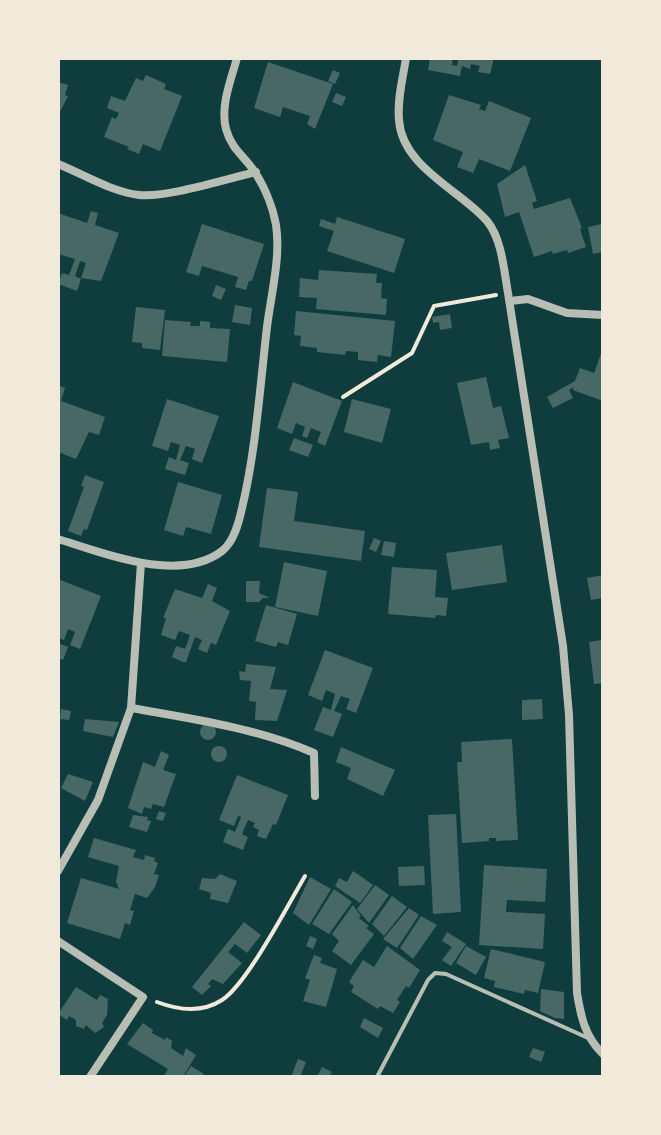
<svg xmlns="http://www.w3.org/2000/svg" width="661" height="1135" font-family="'DM Sans',sans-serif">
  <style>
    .building { fill: #486865 }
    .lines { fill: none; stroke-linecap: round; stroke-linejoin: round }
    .path { stroke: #f1e9da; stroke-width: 4 }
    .service { stroke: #b8beb3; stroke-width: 4 }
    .minor { stroke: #b8beb3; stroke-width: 8 }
  </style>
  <rect width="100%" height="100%" fill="#0f3d3e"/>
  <g class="building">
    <polygon points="430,58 453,58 452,65 457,66 459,58 494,58 490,74 478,72 480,66 471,64 470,69 462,66 460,76 428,70"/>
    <polygon points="268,62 333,84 315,129 307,124 310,116 283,107 280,117 254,108"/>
    <polygon points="333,70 340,73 335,84 328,81"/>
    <polygon points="146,75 166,84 164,89 182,96 160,151 143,144 139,154 127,149 129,147 104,137 112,117 116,119 119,113 107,108 111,96 125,101 136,78 143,81"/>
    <polygon points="58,82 68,85 65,95 68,96 59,114"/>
    <polygon points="336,93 346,97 342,106 332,102"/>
    <polygon points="449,95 481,105 479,109 485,111 489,101 531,118 510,171 479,159 473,173 457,167 463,152 433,140"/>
    <polygon points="525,165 537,201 532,203 534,209 570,198 582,228 580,229 586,247 568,253 567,250 553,254 552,251 534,257 519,212 505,217 497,184"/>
    <polygon points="91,211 98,213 95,225 119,233 101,281 81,278 86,263 80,261 75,276 81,279 77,291 58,284 62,273 69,275 75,259 58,254 58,213 87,223"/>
    <polygon points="337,217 405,239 394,273 327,251 334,231 319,226 321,219 335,224"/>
    <polygon points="202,224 264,244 252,281 249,281 246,290 235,287 238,277 202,266 199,276 186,272"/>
    <polygon points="602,224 603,252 593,254 588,227"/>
    <polygon points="319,270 377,274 376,283 382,283 381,298 387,299 386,315 316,309 317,298 299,297 300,278 318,280"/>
    <polygon points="216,285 226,289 221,300 212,296"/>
    <polygon points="235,305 252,308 250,325 232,322"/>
    <polygon points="136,307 165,310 160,350 142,348 142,343 132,342"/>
    <polygon points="296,311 395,321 391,357 378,355 377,362 358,360 358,352 346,351 345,355 317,352 317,348 300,346 301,336 294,335"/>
    <polygon points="450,314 452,328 440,330 439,322 433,323 432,317"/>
    <polygon points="165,320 191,322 190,326 200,326 200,321 210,322 210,328 230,329 227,362 162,356"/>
    <polygon points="603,348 603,401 573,390 574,387 569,390 573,398 553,408 547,397 575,381 580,368 594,373"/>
    <polygon points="486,377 493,408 501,406 509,438 498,440 500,448 490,450 489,442 471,445 457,383"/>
    <polygon points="293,382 342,401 325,446 317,442 321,432 311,428 307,438 302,436 305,427 296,423 292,434 277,428"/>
    <polygon points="58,385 65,388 61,401 105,417 99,435 89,432 76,459 58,452"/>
    <polygon points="167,399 219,416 202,463 192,459 195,449 186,446 180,460 189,463 185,475 165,469 169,457 176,460 180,445 171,442 168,451 152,446"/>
    <polygon points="352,399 391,409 382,443 344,432"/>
    <polygon points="294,438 313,445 308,457 289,450"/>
    <polygon points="85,475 104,482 87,530 84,529 81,536 68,531 84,487 81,486"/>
    <polygon points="178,482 222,495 211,534 186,527 183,536 164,530"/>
    <polygon points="267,488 298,492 294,521 365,531 361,561 259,547"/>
    <polygon points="374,538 381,541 376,552 369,549"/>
    <polygon points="384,541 396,543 394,557 381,555"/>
    <polygon points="502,545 507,582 452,590 446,553"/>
    <polygon points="284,562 327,571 318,616 275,607"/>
    <polygon points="392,567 437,570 435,597 448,598 446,616 436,615 435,618 388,614"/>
    <polygon points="603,575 603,598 591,600 587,578"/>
    <polygon points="58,579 101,596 80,649 70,645 75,632 68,629 64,640 58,638"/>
    <polygon points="246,581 260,581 259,593 270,598 263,598 259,602 246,602"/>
    <polygon points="208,584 217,588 212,601 230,611 216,645 211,643 207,653 198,649 202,640 195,637 186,662 183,662 172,657 176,646 185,649 190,635 179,631 175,640 161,635 166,618 163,618 175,589 202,598"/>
    <polygon points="266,605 297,614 288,645 278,642 276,647 255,641"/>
    <polygon points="601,640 603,683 594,684 589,642"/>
    <polygon points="58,643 68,647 63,660 58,658"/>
    <polygon points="325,650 373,668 356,713 346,709 350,699 341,696 334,711 342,714 333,737 314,730 323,707 331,710 335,694 326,690 322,701 308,695"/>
    <polygon points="246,664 276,667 270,689 287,690 277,721 255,720 256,702 249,701 251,681 240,680 239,671 245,672"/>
    <polygon points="542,699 543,719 522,720 522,700"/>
    <polygon points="61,709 71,711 69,720 60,719"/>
    <polygon points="85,719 119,722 113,737 83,731"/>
    <circle cx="208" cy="732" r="8"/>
    <polygon points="512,739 518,840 496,841 496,838 489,838 489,841 462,843 457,762 462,762 461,742"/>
    <circle cx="219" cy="754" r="8"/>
    <polygon points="341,747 395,770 383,796 347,779 351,768 336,762"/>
    <polygon points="161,751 169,755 163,770 176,774 164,807 153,804 151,809 144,807 142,814 128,808 143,762 155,767"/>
    <polygon points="68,774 93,782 85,801 61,788"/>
    <polygon points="237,775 288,795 276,825 273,824 266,839 257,836 259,830 253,827 255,823 248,820 242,834 248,837 243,850 223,842 228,829 235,832 241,817 238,816 234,826 219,820"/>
    <polygon points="159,811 166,813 163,821 156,819"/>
    <polygon points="456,814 461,912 433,914 428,815"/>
    <polygon points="133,815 148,817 147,820 151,821 147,832 129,827"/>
    <polygon points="94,838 136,850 133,857 144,860 145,855 155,858 154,861 158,863 154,874 159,875 155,887 147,898 135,894 130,910 134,911 130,925 125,923 120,939 67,923 81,878 119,889 116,882 119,866 88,857"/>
    <polygon points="484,865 547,869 545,902 507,900 506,912 545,914 543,949 479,945"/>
    <polygon points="424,866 425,885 399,886 398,867"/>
    <polygon points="353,871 373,885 360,903 335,886 339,878 347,882"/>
    <polygon points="220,874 237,881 228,903 210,899 211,893 199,889 202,878 215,879"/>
    <polygon points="310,877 331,889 309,925 293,913"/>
    <polygon points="375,885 389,895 369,923 357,909"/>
    <polygon points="334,889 352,902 329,934 312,924"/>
    <polygon points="392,896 407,907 384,936 372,924"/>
    <polygon points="353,905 361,916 359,918 369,926 366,928 374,934 351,965 332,951 339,941 332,934"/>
    <polygon points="409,908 419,915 397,948 383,939"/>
    <polygon points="421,916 437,925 413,959 400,948"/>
    <polygon points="244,922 261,935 247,953 235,944 228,952 242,963 223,984 212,979 208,984 211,986 202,995 192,987"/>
    <polygon points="447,932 466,944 451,966 442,960 452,947 442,941"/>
    <polygon points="310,936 317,939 313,949 306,946"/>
    <polygon points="387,946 420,970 409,988 406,986 397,1000 400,1002 393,1013 380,1006 378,1009 351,992 354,986 349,982 363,960 374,967"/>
    <polygon points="466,946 486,957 476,975 456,963"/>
    <polygon points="491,949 545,962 538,993 525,990 524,994 494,987 495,981 484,978"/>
    <polygon points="314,955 322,958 320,963 337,969 326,1007 303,1001 310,980 305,978"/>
    <polygon points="76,987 97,1000 100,995 108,999 107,1015 102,1023 104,1027 95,1033 86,1025 84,1029 76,1026 76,1020 69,1016 67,1020 58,1014"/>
    <polygon points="541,989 564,992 564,1019 555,1018 540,1011"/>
    <polygon points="364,1018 383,1028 378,1038 360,1027"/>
    <polygon points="143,1023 153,1030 152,1033 165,1040 166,1037 172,1041 171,1048 183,1056 186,1048 196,1055 183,1077 163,1077 168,1069 127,1044"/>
    <polygon points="533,1048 545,1052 541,1062 529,1057"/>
    <polygon points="298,1059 306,1062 300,1077 291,1077"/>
    <polygon points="191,1066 204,1074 202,1077 184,1077"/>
    <polygon points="322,1067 332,1072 329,1077 317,1077"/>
  </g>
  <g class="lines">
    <g class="path">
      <polyline points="343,397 412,353 434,306 496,295"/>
      <path d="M157,1002C178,1010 202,1013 222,1000C247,984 288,905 305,876"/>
    </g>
    <polyline class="service" points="377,1077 428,980 435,973 446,974 588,1038"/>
    <g class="minor">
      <path d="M406,58C403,78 397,99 399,120C402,167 460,190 487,221C502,239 504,271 508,293L563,646L569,715L577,993C581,1017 585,1037 603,1054"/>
      <path d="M58,164C83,174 112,192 139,195C166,198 227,179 256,172"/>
      <polyline points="510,301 528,299 567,313 603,315"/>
      <path d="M58,539C103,553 179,584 222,551C234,542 239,522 242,508C256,450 260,386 267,327C271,295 281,257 276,225C273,208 265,188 256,174C246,157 232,151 226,129C220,106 231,80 237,58"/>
      <path d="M131,708C194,719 256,728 314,753L315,796"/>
      <polyline points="58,871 98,800 131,708 141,563"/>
      <polyline points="58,941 143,997 90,1077"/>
    </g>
  </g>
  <rect width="661" height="1135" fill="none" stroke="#f1e9da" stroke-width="120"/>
</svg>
